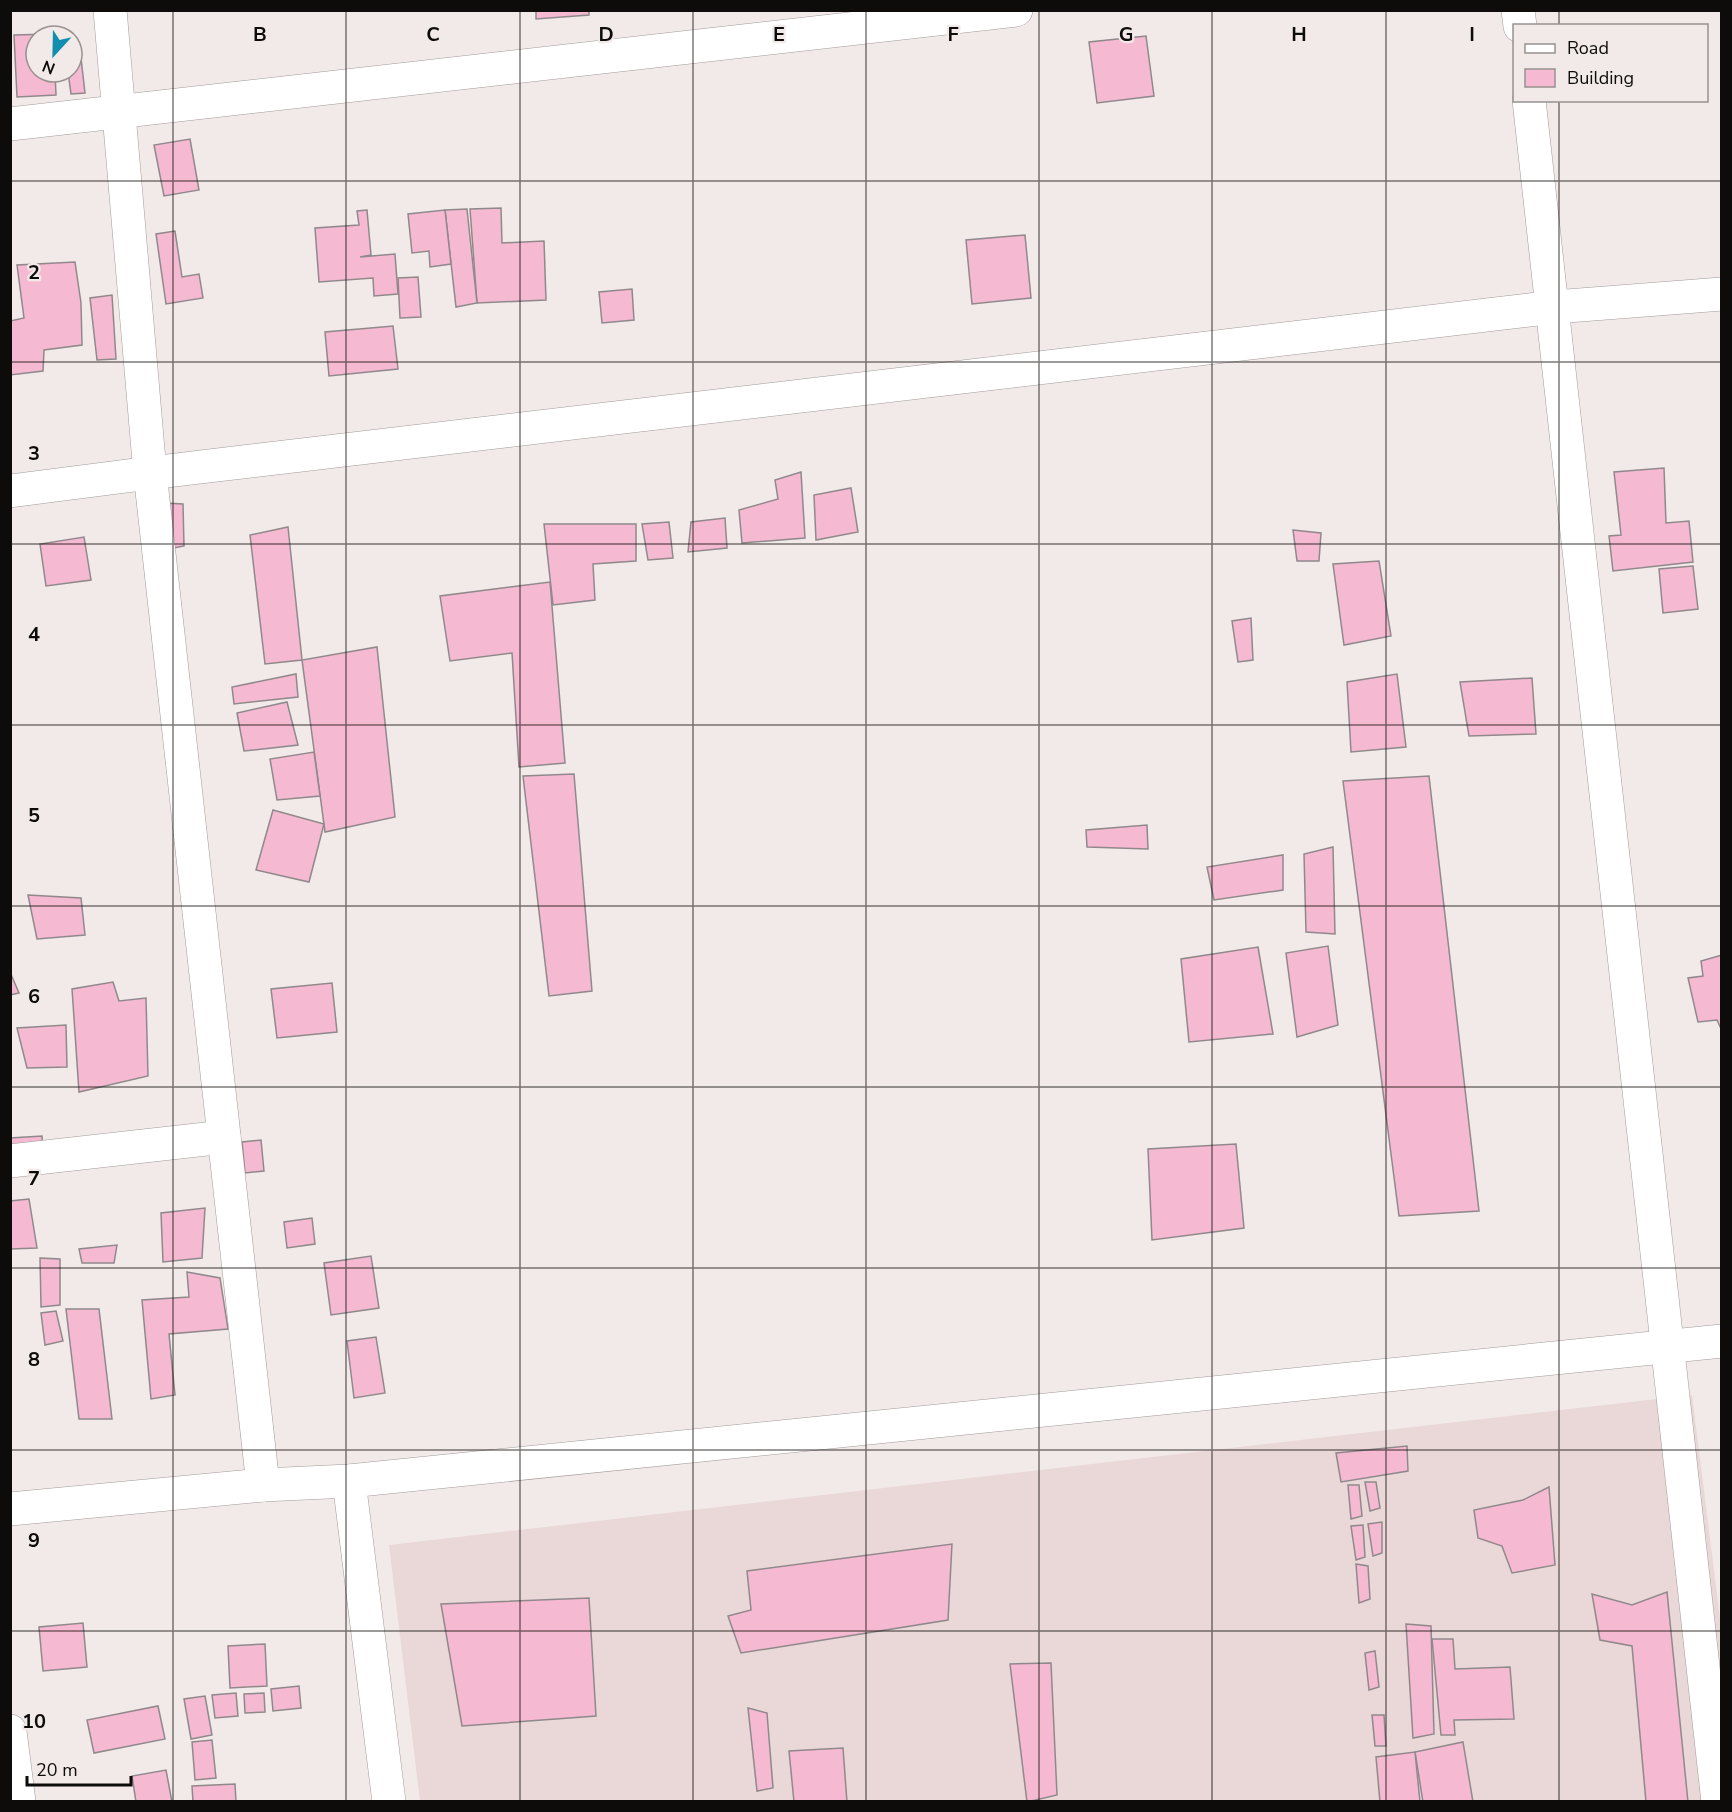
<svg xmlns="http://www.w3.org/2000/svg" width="1732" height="1812" font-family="'Nunito Sans',sans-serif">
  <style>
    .built { fill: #e9d8d7 }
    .building { fill: #f5b9d1; stroke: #90898c; stroke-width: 1.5 }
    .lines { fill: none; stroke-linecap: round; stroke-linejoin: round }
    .minor-casing { stroke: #a29b9a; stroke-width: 34 }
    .minor { stroke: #fff; stroke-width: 33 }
    .grid { fill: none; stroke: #0e0c0b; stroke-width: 1.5; stroke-opacity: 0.55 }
    .grid-label { font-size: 20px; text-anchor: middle; font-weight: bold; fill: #0e0c0b; stroke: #f2eae9; stroke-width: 4.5; stroke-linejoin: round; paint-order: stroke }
  </style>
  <rect width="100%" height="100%" fill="#f2eae9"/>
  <polygon class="built" points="1692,1395 1721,1626 1721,1801 420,1801 389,1545"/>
  <g class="building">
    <polygon points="536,10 589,10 589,15 536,19"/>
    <polygon points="52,34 52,36 36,36 36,72 55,72 56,95 17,97 14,35"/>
    <polygon points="1146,36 1154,96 1097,103 1089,42"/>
    <polygon points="81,58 85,93 71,94 68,72 72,72 72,59"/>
    <polygon points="190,139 199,190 164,196 154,145"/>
    <polygon points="501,208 502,243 544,241 546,300 477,303 470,209"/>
    <polygon points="467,209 477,303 456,307 445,210"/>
    <polygon points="367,210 371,255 360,257 395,254 398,294 374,296 373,278 319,282 315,228 359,225 357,211"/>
    <polygon points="445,210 451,264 430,267 429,251 412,253 408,214"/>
    <polygon points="175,231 182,277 199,274 203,298 166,304 156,234"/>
    <polygon points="1025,235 1031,298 972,304 966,240"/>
    <polygon points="75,262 81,303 82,345 44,350 43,371 10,375 10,321 24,318 17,265"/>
    <polygon points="418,277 421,317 400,318 398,278"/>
    <polygon points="632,289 634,320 602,323 599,292"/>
    <polygon points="112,295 116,359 97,360 90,298"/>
    <polygon points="393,326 398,369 329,376 325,332"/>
    <polygon points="1664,468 1666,523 1689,521 1693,562 1613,571 1609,536 1621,535 1614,472"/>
    <polygon points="801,472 805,538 742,543 739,510 778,499 775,480"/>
    <polygon points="851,488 858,532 816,540 814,495"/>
    <polygon points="164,503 183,504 184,546 168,549"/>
    <polygon points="725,518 727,548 688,552 691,522"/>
    <polygon points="669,522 673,558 648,560 642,524"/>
    <polygon points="544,524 636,524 636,561 593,564 595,600 553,605"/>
    <polygon points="288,527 302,660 265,664 250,535"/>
    <polygon points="1293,530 1321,533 1319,561 1297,561"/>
    <polygon points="84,537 91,580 46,586 40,544"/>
    <polygon points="1379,561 1391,636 1344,645 1333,564"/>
    <polygon points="1693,566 1698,609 1663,613 1659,569"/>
    <polygon points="550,582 565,763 519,767 512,653 450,661 440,596"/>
    <polygon points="1251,618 1253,660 1238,662 1232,621"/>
    <polygon points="377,647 395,817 325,832 302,660"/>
    <polygon points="296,674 298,697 234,704 232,687"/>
    <polygon points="1397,674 1406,747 1351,752 1347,682"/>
    <polygon points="1532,678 1536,734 1469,736 1460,682"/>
    <polygon points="287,702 298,745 244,751 237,713"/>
    <polygon points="314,752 320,796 277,800 270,759"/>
    <polygon points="574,774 592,991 549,996 523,776"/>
    <polygon points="1429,776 1479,1211 1399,1216 1343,781"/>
    <polygon points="273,810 324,824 309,882 256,870"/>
    <polygon points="1147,825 1148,849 1087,847 1086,830"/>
    <polygon points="1333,847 1335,934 1306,932 1304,854"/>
    <polygon points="1283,855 1283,890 1214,900 1207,867"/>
    <polygon points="28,895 81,898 85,935 37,939"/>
    <polygon points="1328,946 1338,1025 1297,1037 1286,953"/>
    <polygon points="1258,947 1273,1034 1189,1042 1181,959"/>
    <polygon points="1722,955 1722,1031 1717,1020 1698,1022 1688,978 1703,976 1701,961"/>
    <polygon points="10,972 19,993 10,995"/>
    <polygon points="113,982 119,1001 146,998 148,1076 79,1092 72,989"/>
    <polygon points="332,983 337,1032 277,1038 271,989"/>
    <polygon points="66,1025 67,1067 27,1068 17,1028"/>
    <polygon points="42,1136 43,1157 11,1161 10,1138"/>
    <polygon points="261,1140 264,1171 245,1173 242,1142"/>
    <polygon points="1236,1144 1244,1228 1152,1240 1148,1149"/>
    <polygon points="29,1199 37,1248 10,1249 10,1201"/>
    <polygon points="205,1208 202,1258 163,1262 161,1213"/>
    <polygon points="312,1218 315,1244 287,1248 284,1222"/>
    <polygon points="117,1245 114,1263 82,1263 79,1249"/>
    <polygon points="371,1256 379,1308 331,1315 324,1263"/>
    <polygon points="40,1258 60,1259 60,1305 41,1307"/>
    <polygon points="187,1272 220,1278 228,1329 169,1334 175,1395 151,1399 142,1300 189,1297"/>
    <polygon points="66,1309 99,1309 112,1419 79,1419"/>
    <polygon points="56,1311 63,1341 45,1345 41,1313"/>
    <polygon points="376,1337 385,1393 354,1398 347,1341"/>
    <polygon points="1407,1446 1408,1471 1341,1482 1336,1453"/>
    <polygon points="1365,1482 1376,1482 1380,1508 1370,1511"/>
    <polygon points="1348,1485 1359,1485 1362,1516 1351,1519"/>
    <polygon points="1549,1487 1555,1565 1512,1573 1502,1546 1478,1538 1474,1510 1523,1500"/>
    <polygon points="1382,1522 1382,1553 1373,1556 1368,1524"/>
    <polygon points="1363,1525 1365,1557 1356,1560 1351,1526"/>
    <polygon points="952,1544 948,1620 741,1653 728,1616 751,1610 747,1571"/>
    <polygon points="1356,1564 1368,1566 1370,1599 1359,1603"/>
    <polygon points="1667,1592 1688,1802 1646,1802 1632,1646 1600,1640 1592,1594 1632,1605"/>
    <polygon points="589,1598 596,1716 462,1726 441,1604"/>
    <polygon points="83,1623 87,1667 43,1671 39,1627"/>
    <polygon points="1406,1624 1431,1626 1434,1734 1413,1738"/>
    <polygon points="1432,1639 1453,1639 1455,1669 1510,1667 1514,1719 1454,1720 1455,1735 1441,1735"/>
    <polygon points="265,1644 267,1686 230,1688 228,1646"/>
    <polygon points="1375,1651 1379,1687 1369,1690 1365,1653"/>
    <polygon points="1051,1663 1057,1795 1027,1802 1010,1664"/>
    <polygon points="299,1686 301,1708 273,1711 271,1689"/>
    <polygon points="236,1693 238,1716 215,1718 212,1695"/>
    <polygon points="264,1693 265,1712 245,1713 244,1694"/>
    <polygon points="205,1696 212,1735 191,1739 184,1699"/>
    <polygon points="158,1706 165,1739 94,1753 87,1720"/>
    <polygon points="748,1708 767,1713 773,1788 757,1791"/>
    <polygon points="1372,1715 1384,1715 1386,1746 1375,1746"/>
    <polygon points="212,1740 216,1778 195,1780 192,1742"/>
    <polygon points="1463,1742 1473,1802 1423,1802 1415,1752"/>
    <polygon points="843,1748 847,1802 794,1802 789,1751"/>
    <polygon points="1415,1752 1420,1802 1380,1802 1376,1757"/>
    <polygon points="166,1770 172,1802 136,1802 132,1776"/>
    <polygon points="235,1784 236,1802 193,1802 192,1786"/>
  </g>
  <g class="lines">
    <defs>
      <g id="minor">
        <polyline points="110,10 150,473 263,1485"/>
        <polyline points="1518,10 1520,26"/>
        <polyline points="1529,100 1718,1802"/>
        <polyline points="10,124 1016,10"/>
        <polyline points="10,491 150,473 1554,307 1722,294"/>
        <polyline points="10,1161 224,1137"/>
        <polyline points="349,1481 389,1802"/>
        <polyline points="10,1509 263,1485 349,1481 1722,1341"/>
        <polyline points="10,1731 19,1802"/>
      </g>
    </defs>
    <use href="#minor" class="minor-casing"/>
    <use href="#minor" class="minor"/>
  </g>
  <path class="grid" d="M173,10V1802M346,10V1802M520,10V1802M693,10V1802M866,10V1802M1039,10V1802M1212,10V1802M1386,10V1802M1559,10V26M1559,100V1802M10,181H1722M10,362H1722M10,544H1722M10,725H1722M10,906H1722M10,1087H1722M10,1268H1722M10,1450H1722M10,1631H1722"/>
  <g class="grid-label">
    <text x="260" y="41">B</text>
    <text x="433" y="41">C</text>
    <text x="606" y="41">D</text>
    <text x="779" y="41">E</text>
    <text x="953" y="41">F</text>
    <text x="1126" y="41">G</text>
    <text x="1299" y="41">H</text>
    <text x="1472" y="41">I</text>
    <text x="34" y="279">2</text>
    <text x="34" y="460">3</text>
    <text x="34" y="641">4</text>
    <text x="34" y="822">5</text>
    <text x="34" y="1003">6</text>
    <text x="34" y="1185">7</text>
    <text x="34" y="1366">8</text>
    <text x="34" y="1547">9</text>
    <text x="34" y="1728">10</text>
  </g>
  <rect width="1732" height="1812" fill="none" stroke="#0e0c0b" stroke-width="24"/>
  <rect x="1513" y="24" width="195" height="78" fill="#f2eae9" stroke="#979190" stroke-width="1.5"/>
  <rect x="1525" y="44" width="30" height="9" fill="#ffffff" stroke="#979190" stroke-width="1.5"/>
  <text x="1567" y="54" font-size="18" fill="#0e0c0b">Road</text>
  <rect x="1525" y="69" width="30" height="18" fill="#f5b9d1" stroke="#979190" stroke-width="1.5"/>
  <text x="1567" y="84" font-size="18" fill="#0e0c0b">Building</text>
  <g transform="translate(54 54) rotate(202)"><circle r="28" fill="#f2eae9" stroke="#979190" stroke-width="1.5"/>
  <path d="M0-4.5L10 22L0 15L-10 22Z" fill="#118dae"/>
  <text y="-9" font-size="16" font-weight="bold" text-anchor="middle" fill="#0e0c0b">N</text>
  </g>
  <path d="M27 1776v9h104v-9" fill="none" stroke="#0e0c0b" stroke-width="3"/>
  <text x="36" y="1776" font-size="18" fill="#0e0c0b" stroke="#f2eae9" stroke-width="4.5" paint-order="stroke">20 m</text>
</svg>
